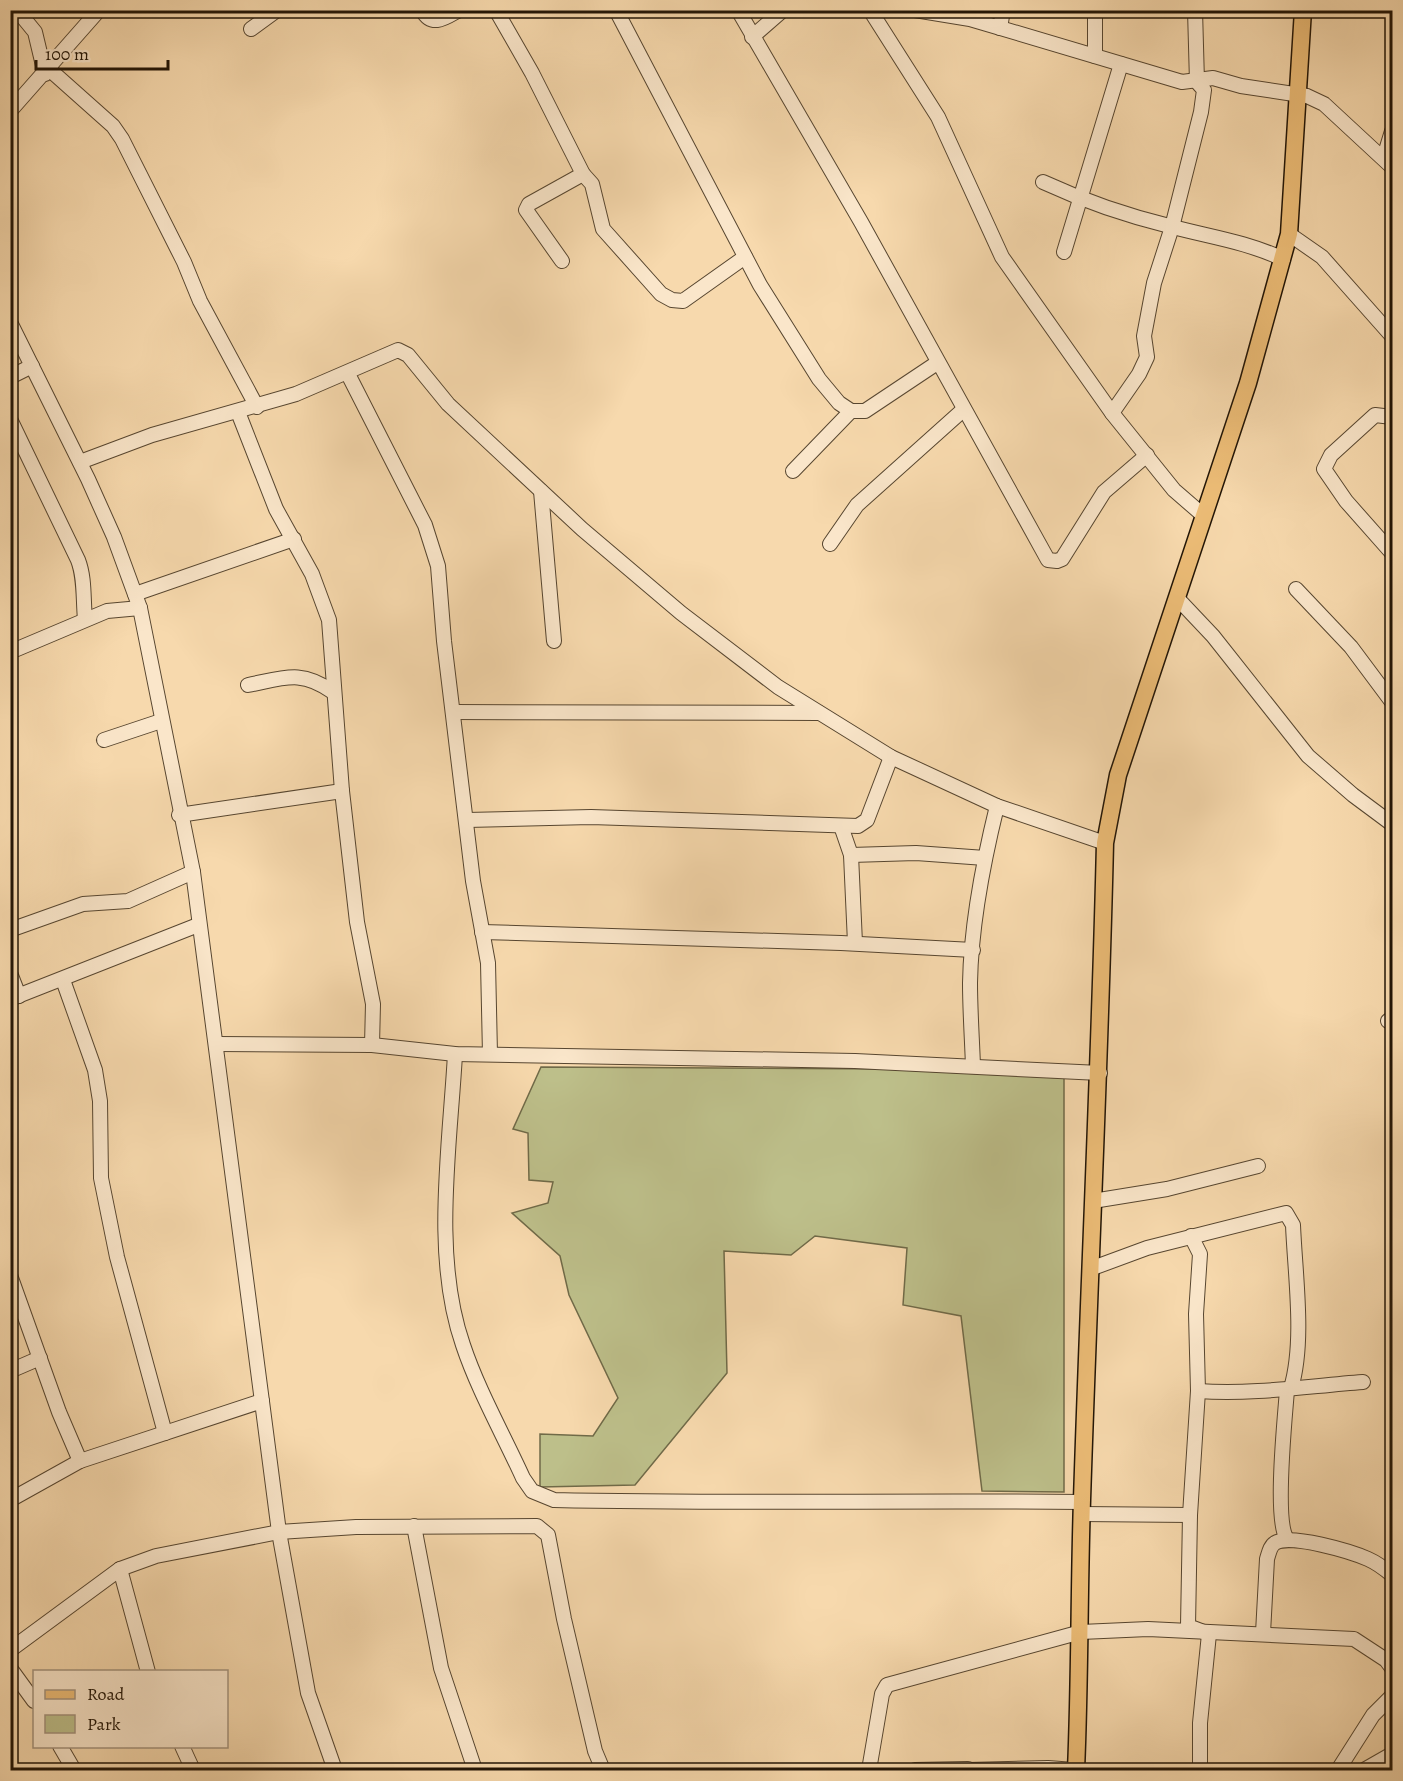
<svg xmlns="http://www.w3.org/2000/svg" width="1403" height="1781" font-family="Alegreya,serif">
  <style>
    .green { fill: #bdbf8a; stroke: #706a48; stroke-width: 1.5 }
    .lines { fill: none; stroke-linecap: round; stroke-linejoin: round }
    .minor-casing { stroke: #574630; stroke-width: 16 }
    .major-casing { stroke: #221506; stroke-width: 19 }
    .minor { stroke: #fae6ca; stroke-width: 14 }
    .major { stroke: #ecbc76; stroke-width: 16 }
  </style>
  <rect width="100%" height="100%" fill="#f7d9ad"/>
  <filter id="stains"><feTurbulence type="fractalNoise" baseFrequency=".00333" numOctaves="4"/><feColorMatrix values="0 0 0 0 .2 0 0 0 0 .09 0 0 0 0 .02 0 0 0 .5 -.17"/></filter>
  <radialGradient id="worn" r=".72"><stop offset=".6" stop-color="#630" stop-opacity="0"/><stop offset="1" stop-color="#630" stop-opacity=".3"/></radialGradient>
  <polygon class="green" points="541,1067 886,1069 1064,1078 1064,1492 982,1491 961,1316 903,1305 907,1248 815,1236 791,1255 724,1251 727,1373 635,1485 540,1487 540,1434 593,1436 618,1398 569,1295 560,1256 512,1213 548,1203 553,1182 529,1180 528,1133 513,1129"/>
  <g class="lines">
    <defs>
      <g id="minor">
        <polyline points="17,10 35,32 45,74"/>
        <path d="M422,10C432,28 445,18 459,10"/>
        <polyline points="496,10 532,73 583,174 592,184 603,229 661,294 672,300 683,301 745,257"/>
        <polyline points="616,10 760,285 819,379 839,403 851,411 865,411 937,363"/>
        <polyline points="738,10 861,222 1048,560 1057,561 1062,559 1104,492 1147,455"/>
        <polyline points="870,10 938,117 1002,257 1112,413 1174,490 1204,516"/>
        <polyline points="915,10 970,19 1182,82 1213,78 1241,86 1307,96 1324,104 1392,167"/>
        <polyline points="1095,10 1095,56"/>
        <polyline points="1000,28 1003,10"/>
        <polyline points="251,29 277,10"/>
        <polyline points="752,37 783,10"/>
        <polyline points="49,69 113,126 122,139 184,262 200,301 257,407"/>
        <polyline points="10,111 99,10"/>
        <polyline points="1384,157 1392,131"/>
        <path d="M1043,182C1084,201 1128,216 1173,227C1211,237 1247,242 1283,259"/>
        <polyline points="1289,234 1322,257 1392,336"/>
        <polyline points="1064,252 1121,64"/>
        <polyline points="562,261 526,210 529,204 583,174"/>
        <polyline points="10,322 88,479 114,537 140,608 193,872 279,1532 308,1693 335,1770"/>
        <polyline points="348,374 425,525 438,566 444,641 473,881 488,963 490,1054"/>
        <polyline points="10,377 32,366"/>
        <polyline points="238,412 276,509 312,574 329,620 342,791 357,922 373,1004 372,1045"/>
        <polyline points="1112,413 1139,374 1147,357 1144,336 1154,283 1172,227 1201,112 1204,90 1197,82 1195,10"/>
        <polyline points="1392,417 1375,415 1331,455 1324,469 1346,501 1392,553"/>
        <path d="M10,419L78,560C85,578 83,599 85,619"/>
        <polyline points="80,462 152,435 296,394 398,350 408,355 448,404 582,529 681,613 778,687 891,757 997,806 1105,843"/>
        <polyline points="793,471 851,411"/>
        <polyline points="541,491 554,641"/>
        <polyline points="830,544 857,505 963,410"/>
        <polyline points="1296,589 1351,647 1392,702"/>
        <polyline points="135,594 294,539"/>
        <polyline points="1178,599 1213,636 1308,756 1353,795 1392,824"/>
        <polyline points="10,652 107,611 140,608"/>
        <path d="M248,685C284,678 301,669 333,692"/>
        <polyline points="454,712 819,713"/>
        <polyline points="104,740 161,721"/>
        <polyline points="10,748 10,757"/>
        <polyline points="179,815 342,791"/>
        <polyline points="467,820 591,817 858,826 867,820 891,757"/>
        <polyline points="841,826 851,855 855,943"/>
        <polyline points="851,855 916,853 985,858"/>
        <polyline points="10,930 83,904 128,901 193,872"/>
        <polyline points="482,932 841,943 973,950"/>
        <polyline points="10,973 19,996"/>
        <polyline points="63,980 95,1070 100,1101 101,1178 117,1257 165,1433"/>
        <polyline points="10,999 198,925"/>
        <polyline points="1388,1021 1392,1018"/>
        <polyline points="217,1044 372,1045 455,1054 855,1061 1100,1073"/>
        <path d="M455,1054C450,1146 432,1256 463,1345C478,1390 503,1434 523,1478L532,1491L554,1500C730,1504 906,1500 1082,1502"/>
        <path d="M973,1066C972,1038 970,1010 970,983C971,924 983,863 997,806"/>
        <polyline points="1093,1201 1167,1189 1258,1166"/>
        <polyline points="1191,1236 1200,1254 1196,1314 1198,1391 1190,1515 1188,1626 1209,1634 1200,1723 1200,1770"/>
        <path d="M1090,1269L1147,1248L1286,1213L1293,1225C1295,1275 1305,1341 1291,1388"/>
        <polyline points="10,1275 59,1412 80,1461"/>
        <polyline points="10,1371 40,1358"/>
        <path d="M1287,1390C1285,1417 1274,1521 1287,1539"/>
        <path d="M1198,1391C1254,1395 1308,1386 1363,1382"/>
        <polyline points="10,1500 80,1461 262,1401"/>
        <polyline points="1081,1514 1190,1515"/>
        <polyline points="414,1526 441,1668 475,1770"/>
        <polyline points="120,1569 148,1672"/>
        <path d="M1263,1633L1267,1559C1269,1553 1270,1546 1275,1543C1290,1533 1352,1552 1368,1559C1377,1563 1385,1569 1392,1575"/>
        <polyline points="10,1650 120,1569 156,1556 279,1532 356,1527 537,1526 548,1535 564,1619 595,1751 603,1770"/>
        <polyline points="10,1668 34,1701"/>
        <polyline points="60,1746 74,1770"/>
        <polyline points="182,1746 193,1770"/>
        <polyline points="869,1770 882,1694 887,1685 1081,1632 1148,1629 1354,1639 1386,1660 1392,1668"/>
        <polyline points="915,1770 968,1769"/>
        <polyline points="968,1770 1048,1768 1074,1770"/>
        <polyline points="1338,1770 1373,1715 1392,1696"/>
        <polyline points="1364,1770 1392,1754"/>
      </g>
      <path id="major" d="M1076,1770C1080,1680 1079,1590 1082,1500C1089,1281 1100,1062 1105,843L1118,775L1248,383L1289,234L1303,10"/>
    </defs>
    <use href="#minor" class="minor-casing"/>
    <use href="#major" class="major-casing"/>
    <use href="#minor" class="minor"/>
    <use href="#major" class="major"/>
  </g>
  <rect width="1403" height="1781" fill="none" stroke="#f7d9ad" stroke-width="36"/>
  <rect x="12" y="12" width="1379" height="1757" fill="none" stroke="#221506" stroke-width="3"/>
  <rect x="18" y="18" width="1367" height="1745" fill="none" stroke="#221506" stroke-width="1.5"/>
  <rect x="33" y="1670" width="195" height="78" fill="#fae6ca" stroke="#a4927c" stroke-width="1.5"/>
  <rect x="45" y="1690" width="30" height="9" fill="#ecbc76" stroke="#a4927c" stroke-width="1.5"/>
  <text x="87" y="1700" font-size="18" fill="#221506">Road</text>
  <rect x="45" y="1715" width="30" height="18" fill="#bdbf8a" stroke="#a4927c" stroke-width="1.5"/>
  <text x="87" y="1730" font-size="18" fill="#221506">Park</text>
  <path d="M36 60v9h132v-9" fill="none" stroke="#221506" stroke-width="3"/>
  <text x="45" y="60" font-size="18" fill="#221506" stroke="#fae6ca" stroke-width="4.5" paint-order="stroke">100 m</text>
  <rect width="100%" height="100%" filter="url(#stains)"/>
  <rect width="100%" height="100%" fill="url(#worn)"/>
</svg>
